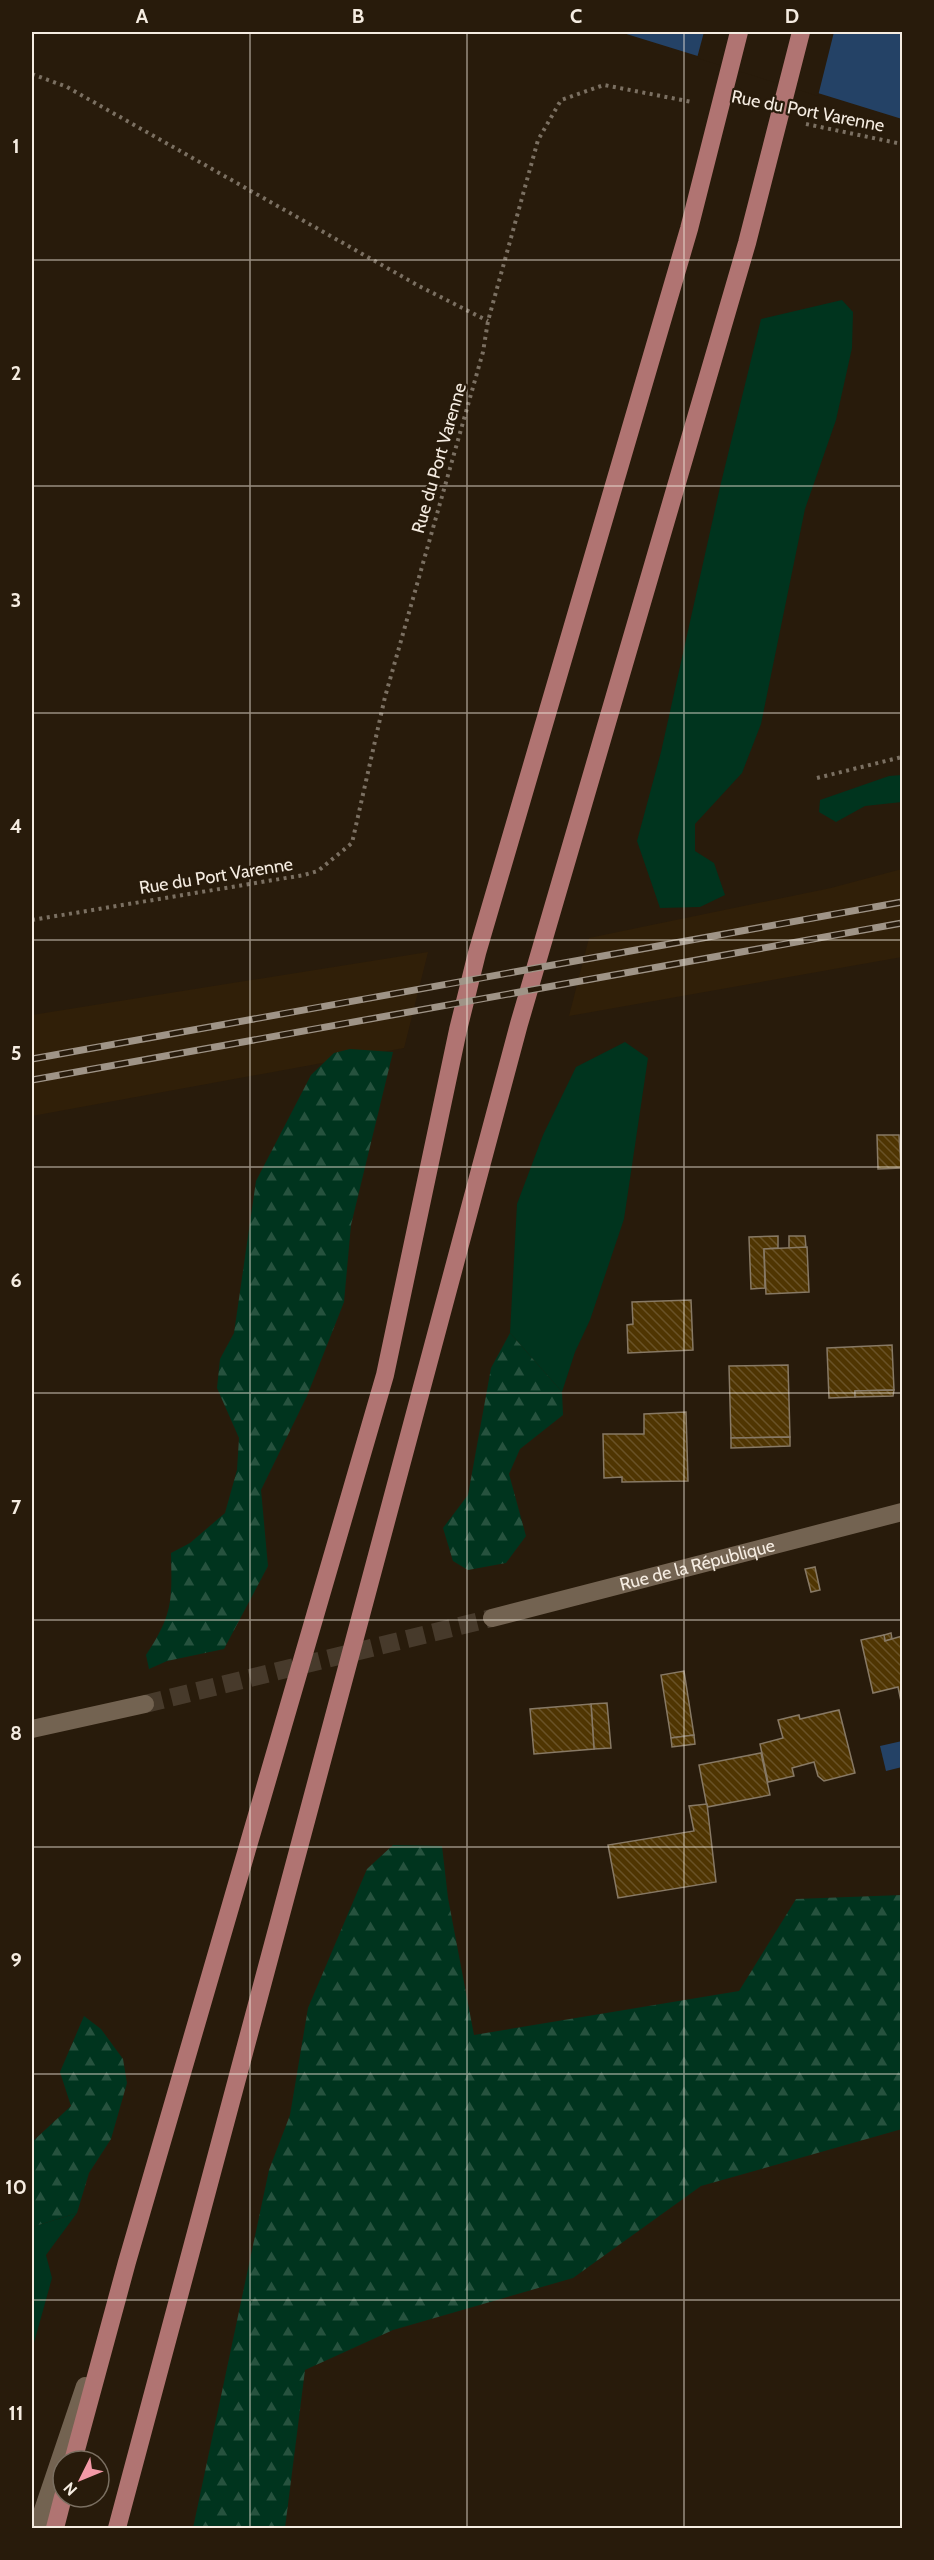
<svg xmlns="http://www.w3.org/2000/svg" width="934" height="2560" font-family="Cabin,sans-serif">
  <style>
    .built { fill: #301f08 }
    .green { fill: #00341e }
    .forest { fill: url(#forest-firs) }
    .water { fill: #244266 }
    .pier { fill: #281b0b }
    .building { fill: url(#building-back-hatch); stroke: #877965; stroke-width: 1.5 }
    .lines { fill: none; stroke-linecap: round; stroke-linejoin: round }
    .tertiary-tunnel { stroke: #473a2b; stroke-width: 18; stroke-dasharray: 18 9; stroke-linecap: butt }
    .path { stroke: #7b7062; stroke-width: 4; stroke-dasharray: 3 4.5; stroke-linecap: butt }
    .tertiary { stroke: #736351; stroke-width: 18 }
    .secondary { stroke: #736351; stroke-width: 18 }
    .primary { stroke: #b07472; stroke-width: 18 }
    .rail-casing { stroke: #9f9487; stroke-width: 7 }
    .rail { stroke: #281b0b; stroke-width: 4.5; stroke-dasharray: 14; stroke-linecap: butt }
    .grid { fill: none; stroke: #f5ece1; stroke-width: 1.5; stroke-opacity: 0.55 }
    .labels { text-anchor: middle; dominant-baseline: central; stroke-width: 4.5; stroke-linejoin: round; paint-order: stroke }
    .street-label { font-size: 18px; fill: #f5ece1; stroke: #281b0b }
    .neatline { fill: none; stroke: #f5ece1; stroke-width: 2 }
    .grid-label { font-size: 20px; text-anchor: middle; font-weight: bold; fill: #f5ece1 }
  </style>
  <defs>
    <pattern id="forest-firs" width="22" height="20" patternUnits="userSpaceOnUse" patternTransform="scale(1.5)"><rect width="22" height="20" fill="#00341e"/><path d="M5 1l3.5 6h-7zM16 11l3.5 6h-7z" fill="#26523e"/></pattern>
    <pattern id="building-back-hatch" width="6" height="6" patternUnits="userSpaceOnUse" patternTransform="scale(1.5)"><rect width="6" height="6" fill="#4f3502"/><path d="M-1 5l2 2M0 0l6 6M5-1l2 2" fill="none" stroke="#695227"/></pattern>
  </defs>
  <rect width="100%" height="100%" fill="#281b0b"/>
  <g class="built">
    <polygon points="902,869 902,957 569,1016 589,938 831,888"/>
    <polygon points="428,952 404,1048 32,1116 32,1015"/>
  </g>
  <g class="green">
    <polygon points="842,300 853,312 852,348 836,420 805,509 761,724 742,773 695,824 695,851 714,863 725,895 700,907 660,908 637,841 661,752 720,487 761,319"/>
    <polygon points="902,775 902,802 865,806 836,822 819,812 820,800 889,776"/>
    <polygon points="625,1042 648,1058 624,1219 590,1320 575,1352 562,1392 510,1333 517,1204 543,1135 576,1067"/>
    <polygon points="77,2213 46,2255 52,2278 32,2350 32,2227"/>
  </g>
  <g class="forest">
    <path d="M350,1049L393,1052L351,1225L344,1302L307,1396L261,1490L268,1566L224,1649L167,1661L149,1669L146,1655C173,1614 172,1601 171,1553L190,1543L225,1513L237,1470L239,1438L217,1388L220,1359L234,1333L256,1181L311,1075L334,1053Z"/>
    <polygon points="510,1333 562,1392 563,1415 520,1449 509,1474 526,1536 506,1563 468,1570 453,1561 443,1528 468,1495 491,1368"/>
    <polygon points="393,1845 442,1846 448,1898 474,2035 739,1991 796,1899 902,1895 902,2129 701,2186 573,2278 393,2330 305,2370 285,2528 193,2528 269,2170 290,2115 308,2008 367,1869"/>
    <polygon points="84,2016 101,2029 123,2059 127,2083 111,2139 89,2173 77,2213 32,2227 32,2142 71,2106 60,2072"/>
  </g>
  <g class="water">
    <polygon points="620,32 902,32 902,119"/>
    <polygon points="902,1741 902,1767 886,1771 880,1746"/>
  </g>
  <polygon class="pier" points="704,32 834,32 818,96 697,58"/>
  <g class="building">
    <polygon points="877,1135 899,1135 901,1168 878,1169"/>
    <polygon points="778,1236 778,1248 764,1249 765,1288 751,1289 749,1237"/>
    <polygon points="789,1236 805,1236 806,1248 789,1248"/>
    <polygon points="807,1247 809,1292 766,1294 764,1249"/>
    <polygon points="691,1300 693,1350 628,1353 627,1325 633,1324 632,1302"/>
    <polygon points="892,1345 894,1390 855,1391 855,1397 829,1398 827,1348"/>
    <polygon points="788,1365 790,1437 731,1438 729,1366"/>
    <polygon points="894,1390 893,1396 855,1397 855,1391"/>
    <polygon points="686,1412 688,1481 622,1482 622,1477 604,1478 603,1434 644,1434 644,1414"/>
    <polygon points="790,1437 790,1446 731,1448 731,1438"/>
    <polygon points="815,1567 820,1590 811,1592 805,1569"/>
    <polygon points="891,1633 892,1639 885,1641 884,1635"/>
    <polygon points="884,1635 885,1641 902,1636 902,1706 898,1687 873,1693 861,1640"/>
    <polygon points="684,1671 694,1735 671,1738 661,1675"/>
    <polygon points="607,1703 611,1748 594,1749 591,1704"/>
    <polygon points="591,1704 594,1749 534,1754 530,1709"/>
    <polygon points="839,1710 855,1773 824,1781 818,1776 814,1762 792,1768 794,1776 768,1782 760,1744 783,1738 778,1720 799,1715 800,1719"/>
    <polygon points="694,1735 695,1744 672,1747 671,1738"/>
    <polygon points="761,1753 770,1795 707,1807 699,1765"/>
    <polygon points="707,1804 716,1882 618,1898 608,1845 694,1831 689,1806"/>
  </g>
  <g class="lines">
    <polyline class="tertiary-tunnel" points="145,1704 492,1618"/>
    <g class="path">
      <polyline points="32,74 67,87 419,286 488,321"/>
      <polyline points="806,124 902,144"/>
      <polyline points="817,778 902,757"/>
      <polyline points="32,920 304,875 318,871 352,843 385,697 483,352 488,321 538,140 561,100 604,85 692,102"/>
    </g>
    <g class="tertiary">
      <path id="s1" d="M492,1618L902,1512"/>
      <polyline points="32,1729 145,1704"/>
    </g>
    <polyline class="secondary" points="37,2528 85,2386"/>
    <g class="primary">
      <polyline points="73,2461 127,2262 385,1375 458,1030 477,953 689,229 739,32"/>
      <polyline points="55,2528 63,2497"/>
      <polyline points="117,2528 519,1024 747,243 801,32"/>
    </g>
    <defs>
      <g id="rail">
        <polyline points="32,1059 902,902"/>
        <polyline points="32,1080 902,923"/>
      </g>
    </defs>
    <use href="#rail" class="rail-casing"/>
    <use href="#rail" class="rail"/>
  </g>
  <path class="grid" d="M250,32V2528M467,32V2528M684,32V2528M32,260H902M32,486H902M32,713H902M32,940H902M32,1167H902M32,1393H902M32,1620H902M32,1847H902M32,2074H902M32,2300H902"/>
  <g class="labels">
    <g class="street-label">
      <text transform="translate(808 111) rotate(11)">Rue du Port Varenne</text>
      <text transform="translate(439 458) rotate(-74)">Rue du Port Varenne</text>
      <text transform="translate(216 876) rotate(-9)">Rue du Port Varenne</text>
      <text stroke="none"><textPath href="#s1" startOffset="212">Rue de la République</textPath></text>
    </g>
  </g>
  <rect width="934" height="2560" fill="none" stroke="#281b0b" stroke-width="66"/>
  <g transform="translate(81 2479) rotate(227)"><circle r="28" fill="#281b0b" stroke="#7a6f61" stroke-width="1.5"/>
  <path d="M0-4.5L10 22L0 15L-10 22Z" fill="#f39aa7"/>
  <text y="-9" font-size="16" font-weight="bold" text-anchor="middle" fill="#f5ece1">N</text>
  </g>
  <rect x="33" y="33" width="868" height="2494" class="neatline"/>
  <g class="grid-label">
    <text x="142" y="23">A</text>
    <text x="358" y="23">B</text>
    <text x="576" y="23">C</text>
    <text x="792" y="23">D</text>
    <text x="16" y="153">1</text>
    <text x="16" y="380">2</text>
    <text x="16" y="607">3</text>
    <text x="16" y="833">4</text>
    <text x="16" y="1060">5</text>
    <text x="16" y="1287">6</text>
    <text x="16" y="1514">7</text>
    <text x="16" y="1740">8</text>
    <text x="16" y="1967">9</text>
    <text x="16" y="2194">10</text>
    <text x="16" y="2420">11</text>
  </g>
</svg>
